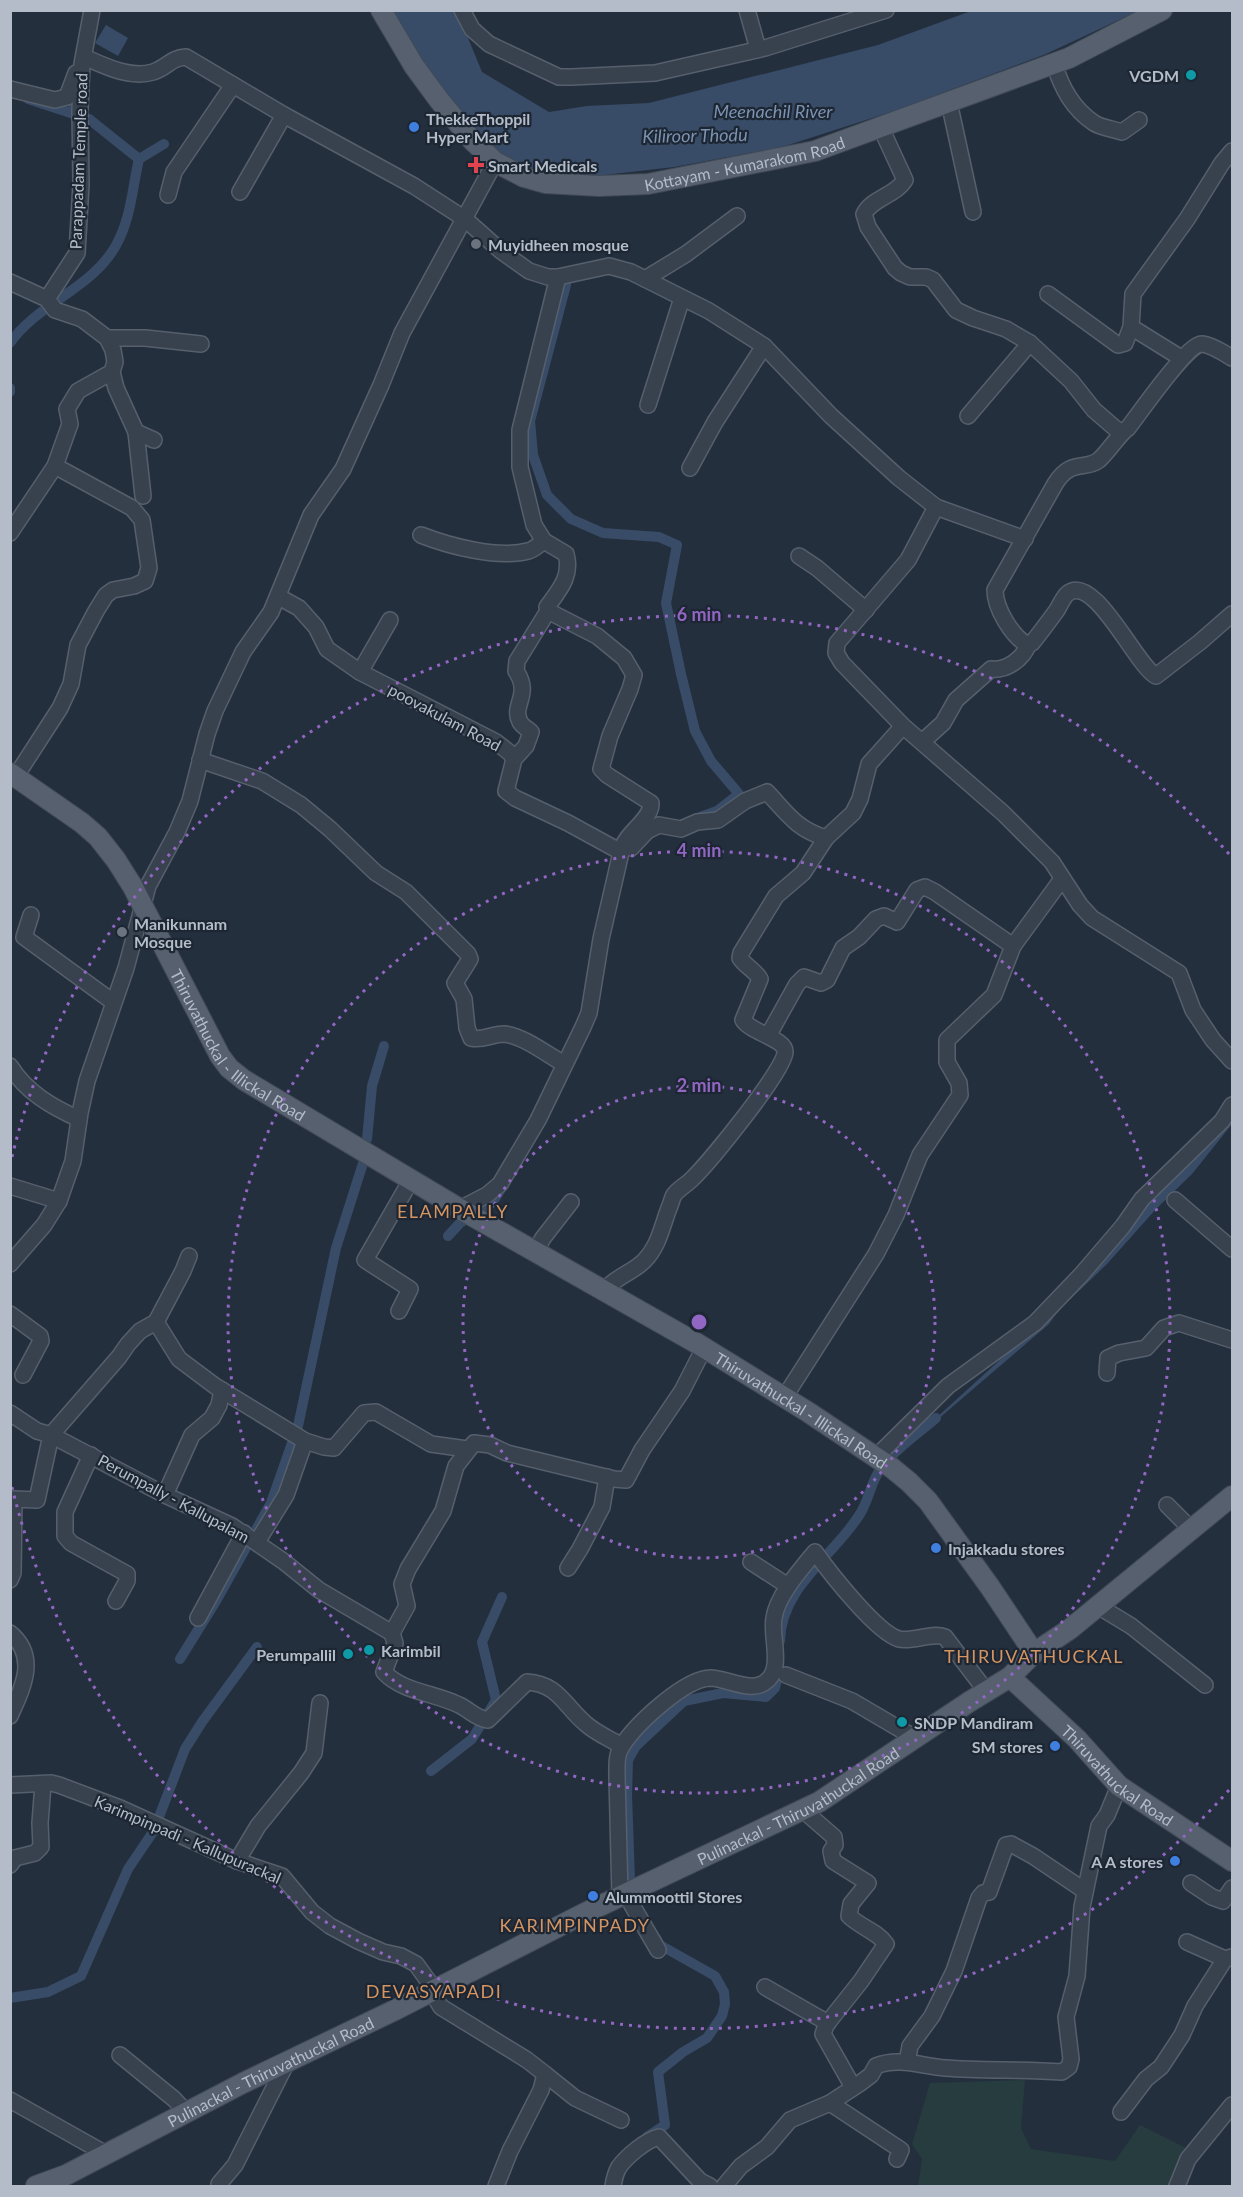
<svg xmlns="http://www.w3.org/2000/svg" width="1243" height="2197" font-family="Lato,sans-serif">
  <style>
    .green { fill: #263c3f }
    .water { fill: #394c67 }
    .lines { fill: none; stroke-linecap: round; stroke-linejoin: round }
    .stream { stroke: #394c67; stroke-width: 3 }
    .canal { stroke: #394c67; stroke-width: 10 }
    .minor-casing { stroke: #565f6c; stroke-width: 18 }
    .major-casing { stroke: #414a57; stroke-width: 22 }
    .minor { stroke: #38414e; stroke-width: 15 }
    .major { stroke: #56606e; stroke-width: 20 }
    .ring { fill: none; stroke: #9266c3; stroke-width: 3; stroke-dasharray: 3 6 }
    .culture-dot { fill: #0f9aa8; stroke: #1d2633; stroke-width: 2 }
    .shop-dot { fill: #3f7fe0; stroke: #1d2633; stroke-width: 2 }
    .health-dot { fill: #e0444e; stroke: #1d2633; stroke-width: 2 }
    .worship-dot { fill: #6b7280; stroke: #1d2633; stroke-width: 2 }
    .labels { text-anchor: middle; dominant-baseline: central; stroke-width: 4.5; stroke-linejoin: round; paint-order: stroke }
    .poi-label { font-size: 16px; font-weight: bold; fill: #b4bcc9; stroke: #1d2633; text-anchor: start }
    .street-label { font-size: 16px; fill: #b4bcc9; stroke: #1d2633 }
    .water-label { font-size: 18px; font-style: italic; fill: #7c92b1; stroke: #1d2633 }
    .neighbourhood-label { font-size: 18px; letter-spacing: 1.5px; fill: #d59563; stroke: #1d2633 }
    .centre { fill: #9266c3; stroke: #1d2633; stroke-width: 3 }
    .ring-label { font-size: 18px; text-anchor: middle; font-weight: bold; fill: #9266c3; stroke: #1d2633; stroke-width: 4.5; stroke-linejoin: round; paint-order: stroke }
  </style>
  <rect width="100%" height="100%" fill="#242f3e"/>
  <polygon class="green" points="1025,2080 1021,2128 1031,2149 1115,2161 1140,2125 1188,2149 1170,2186 918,2186 922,2159 912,2144 930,2083"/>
  <g class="water">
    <polygon points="390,11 457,11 482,72 549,112 587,106 649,103 878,45 971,11 1138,11 1046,54 894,111 782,147 674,167 552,181 507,168 435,87"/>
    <polygon points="106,25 128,38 118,56 95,43"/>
    <polygon points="1232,1105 1232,1124 1192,1174 1156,1209 1107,1264 1058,1311 1049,1324 880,1469 1035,1328"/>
  </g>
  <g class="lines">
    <polyline class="stream" points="69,113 71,101"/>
    <g class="canal">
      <polyline points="28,99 89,119 139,159"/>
      <polyline points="566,285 530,421 533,455 547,495 571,519 603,533 659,537 677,545 666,603 681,674 695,731 711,761 739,794 717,811 700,817"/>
      <path d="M10,343C37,304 91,289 115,247C131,220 132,189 139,159L164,144"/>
      <polyline points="10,388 10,392"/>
      <polyline points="367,1139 372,1086 384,1046"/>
      <polyline points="448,1236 460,1223 492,1203 501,1189"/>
      <path d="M780,1641C781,1587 834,1556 860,1514C869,1500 871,1481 881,1468C895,1449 918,1434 936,1418"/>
      <polyline points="180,1659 216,1601 271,1503 298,1426 336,1248 365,1157"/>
      <polyline points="431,1771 472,1739 496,1700 482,1642 502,1597"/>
      <polyline points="159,1817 185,1749 202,1722 257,1647"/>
      <polyline points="630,1881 627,1795 628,1760 636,1746 684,1701 723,1693 766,1697 775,1688 780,1668"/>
      <polyline points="10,1998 48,1992 81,1976 128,1869 153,1832"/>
      <polyline points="647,2137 665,2125 658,2072 683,2052 707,2038 722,2016 725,2004 724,1992 715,1976 660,1945 656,1938"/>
    </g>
    <defs>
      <g id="minor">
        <polyline points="462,10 472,29 489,44 559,77 572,77 655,73 765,48 886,10"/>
        <polyline points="747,10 758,49"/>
        <path d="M84,57C105,66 130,79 153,72C167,68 170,58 186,57L284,115L414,186L465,219L501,251L529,271L548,277H558L609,266L631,272L709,311L764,346L831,416L899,478L936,507L1025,539"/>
        <path d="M1054,64C1062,88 1072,108 1094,123C1102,128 1114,129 1122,132L1139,120"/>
        <polyline points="10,89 55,100 67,97 76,73"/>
        <polyline points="949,102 973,212"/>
        <path d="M881,128L905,180C895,196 872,198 864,214L868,227L895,268L901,273L910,277H926L933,280L956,310L973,318L1006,329L1030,343L1071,381L1094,410L1116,429L1122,432"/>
        <polyline points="240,192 284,115"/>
        <polyline points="168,195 174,172 233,85"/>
        <polyline points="645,279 686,254 737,216"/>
        <polyline points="10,282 47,299 55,310 82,319 107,338 113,350 115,362 112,372 78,391 67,409 70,424 55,466 10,533"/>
        <polyline points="1048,294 1118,345 1125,343 1131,327"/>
        <polyline points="47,299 77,253 81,184 80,110 82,64 92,10"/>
        <polyline points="107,338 145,338 201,344"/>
        <polyline points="1181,358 1131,327 1133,294 1187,219 1222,163 1232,151"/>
        <path d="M1232,358C1224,353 1212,345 1202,344C1188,343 1139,414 1128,428C1120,433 1109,451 1099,460C1085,471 1071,458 1055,484L995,590C995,608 1012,637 1028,645L1032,643C1041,632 1049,621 1057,610C1060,605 1063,598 1067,594C1094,571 1136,666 1156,676L1200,642L1232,614"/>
        <polyline points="112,372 116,388 136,432 154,440"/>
        <polyline points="648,405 682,298"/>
        <polyline points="968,416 1030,343"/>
        <polyline points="136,432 143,496"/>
        <polyline points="690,468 715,422 764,346"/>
        <polyline points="936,507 908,560 837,643 836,653 842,663 903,726 1003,813 1052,862 1080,905 1092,918 1179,973 1193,1010 1213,1040 1232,1061"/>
        <path d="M421,535C449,546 498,559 528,551C534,550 539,544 544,541"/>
        <polyline points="799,556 817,568 866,610"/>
        <polyline points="279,597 299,608 316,627 327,649 360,672 496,742 510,753 514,759 506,791 515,798 568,823 621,852"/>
        <polyline points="360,672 390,620"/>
        <path d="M922,742L943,723L956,700L991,669C1006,671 1023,659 1028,645"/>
        <path d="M514,759L526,746L531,732C528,729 522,726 520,722C511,705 532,695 516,671L517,661L548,611"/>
        <path d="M200,760L262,781L301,805L330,829L376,873L406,892L468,954L470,959L455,983L464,999L467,1028L471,1038C482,1041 492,1034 504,1034C522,1035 548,1055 564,1064"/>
        <polyline points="16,776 60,708 71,684 78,645 96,611 106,595 113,590 134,586 145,581 149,568 142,520 132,508 55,466"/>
        <path d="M631,848L647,831L659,825L681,829L697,822L718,820L745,801L767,792C787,813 796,829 826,838"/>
        <polyline points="31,915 24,937 113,1002"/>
        <polyline points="768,1036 797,984 804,977 821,983 827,980 843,948 859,937 876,919 884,916 897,922 917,890 925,887 935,892 1013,946"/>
        <path d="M10,1066C26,1092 52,1107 79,1119"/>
        <polyline points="10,1186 59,1201"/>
        <polyline points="1175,1200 1232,1249"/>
        <path d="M460,1209L487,1195L500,1184L538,1120L583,1027L589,1013L601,939L622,848C627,832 652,819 651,803L607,775L601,769L610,736L630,689L634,675L624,658L597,636L548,611L547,607C560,589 572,576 566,554L544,541L534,525L520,467V430L558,277"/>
        <polyline points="535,1252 543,1238 571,1202"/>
        <polyline points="10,1264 44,1225 59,1201 73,1161 80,1113 87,1081 126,968 148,886 177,832 190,801 207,734 215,711 243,652 271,612 311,515 343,469 381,385 402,333 495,162"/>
        <path d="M604,1291C616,1276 632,1273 644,1261C659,1246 662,1226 669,1208C671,1204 672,1198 674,1195C678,1189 686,1185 691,1180C708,1164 785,1070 785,1052C786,1039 750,1032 743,1020L760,979C755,970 746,967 740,958L741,953L776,896L803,873L826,838L853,813L860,799L869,764L903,726"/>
        <polyline points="399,1311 410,1289 365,1260 411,1180"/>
        <polyline points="10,1314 40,1336 41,1341 23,1375"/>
        <polyline points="156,1322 179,1359 215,1386 305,1441 324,1447 334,1448 364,1413 376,1412 431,1444 467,1449"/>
        <polyline points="1107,1373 1108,1358 1119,1353 1146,1348 1164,1328 1179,1323 1232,1340"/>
        <polyline points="784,1398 876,1254 896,1215 920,1155 960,1095 959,1083 947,1062 947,1040 994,995 1013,946 1062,879"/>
        <polyline points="10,1413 37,1431 51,1435 165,1495 232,1526 283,1561 319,1590 392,1633"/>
        <polyline points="91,1455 65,1512 65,1536 71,1543 127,1574 127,1581 116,1601"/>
        <polyline points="876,1457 948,1386 1035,1323 1081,1275 1123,1226 1142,1199 1222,1121 1232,1105"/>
        <polyline points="165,1495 192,1435 212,1418 219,1405 222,1390"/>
        <polyline points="1167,1505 1192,1530"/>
        <polyline points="257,1542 286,1495 305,1441"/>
        <polyline points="751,1562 788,1586"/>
        <polyline points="568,1568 580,1549 602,1507 607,1477"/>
        <polyline points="10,1580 13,1573 14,1499 37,1500 51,1435 119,1357 128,1344 140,1331 156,1322 183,1271 189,1256"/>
        <polyline points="1098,1606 1131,1626 1205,1685"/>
        <polyline points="198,1618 244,1533"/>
        <path d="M10,1633C39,1657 22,1689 10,1716"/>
        <polyline points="392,1633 407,1606 402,1584 408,1569 443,1511 456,1466 474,1443 490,1445 507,1453 614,1479 626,1480 642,1450 682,1391 704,1348"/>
        <path d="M392,1633L395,1643L384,1672C402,1692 435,1693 459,1705C470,1710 475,1718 488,1720L527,1682C559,1684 564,1706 586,1724C596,1733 610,1739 622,1746"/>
        <polyline points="786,1675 852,1701 915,1738"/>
        <polyline points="10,1785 51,1783 59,1785 120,1808 237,1861 282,1876 312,1912 330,1926 358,1941 383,1952 401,1956 416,1964 434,1989"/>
        <path d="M803,1810L834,1837L835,1845L831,1851L833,1861L868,1883L851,1904L849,1916C860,1927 877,1931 886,1944L861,1981L826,2025L823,2034L853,2087"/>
        <polyline points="237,1861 258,1826 301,1773 314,1753 320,1703"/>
        <polyline points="10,1865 15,1858 35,1853 41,1847 40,1823 43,1784"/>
        <polyline points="1191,1883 1212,1897 1223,1901 1232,1888"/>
        <polyline points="625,1893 658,1950"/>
        <path d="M620,1896L617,1777C617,1766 616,1755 622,1746C636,1724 685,1678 711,1678C728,1679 750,1692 764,1683C785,1671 770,1636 774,1618C777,1596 801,1569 815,1552C830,1573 877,1633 899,1639C914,1642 931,1632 945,1637L986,1691"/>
        <polyline points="1187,1942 1225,1959"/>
        <polyline points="765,1987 828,2023"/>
        <polyline points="431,1991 441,2007 527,2060 545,2074 541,2090 510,2151 496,2186"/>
        <polyline points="120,2055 174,2099 186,2112"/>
        <polyline points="907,2062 910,2046 932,2016 954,1971 979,1898 983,1893 989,1892 1006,1845 1011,1844 1033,1856 1085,1891"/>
        <polyline points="545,2074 575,2098 621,2120"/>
        <polyline points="10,2100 106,2154"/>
        <polyline points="830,2103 901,2150 897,2159"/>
        <polyline points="1121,2112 1146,2079 1161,2067 1182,2035 1195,2006 1225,1959 1232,1957"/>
        <polyline points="219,2184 235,2165 287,2062"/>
        <path d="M613,2186C614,2180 616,2172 619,2167C627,2156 646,2140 659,2137L700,2181L710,2186"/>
        <path d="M724,2186L741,2166L767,2147L790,2120L830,2103L859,2084L871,2075L876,2066C899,2057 921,2066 945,2068C984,2071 1023,2069 1062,2072L1069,2067L1071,2059L1066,2017L1077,1976L1082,1907L1099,1826L1107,1815L1119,1786"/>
        <polyline points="1177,2186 1188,2159 1232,2105"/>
      </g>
      <g id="major">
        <path id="s1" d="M381,10L414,66L439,100L473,141L495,162L524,177L545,183L599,186L648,184L815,151L1069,58L1162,10"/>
        <path id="s2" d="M10,773L82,823L98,837L116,860L133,887L220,1056L229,1068L244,1080L460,1209L698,1344L808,1412L892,1468L909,1482L928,1501L990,1587L1034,1653"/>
        <path id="s3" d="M1010,1677L1077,1739L1119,1786L1232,1861"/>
        <path id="s4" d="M36,2186L66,2175L243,2083L395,2010L585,1913L819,1802L969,1702L1010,1677L1034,1653L1070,1629L1232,1496"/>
      </g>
    </defs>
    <use href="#minor" class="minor-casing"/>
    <use href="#major" class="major-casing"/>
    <use href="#minor" class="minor"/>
    <use href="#major" class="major"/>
  </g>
  <g class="ring">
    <circle cx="699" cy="1322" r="236"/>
    <circle cx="699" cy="1322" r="471"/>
    <path d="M1229 1790A707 707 0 0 1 12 1487M12 1157A707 707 0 0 1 1229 854"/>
  </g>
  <g class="culture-dot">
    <circle cx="1191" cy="75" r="6"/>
    <circle cx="369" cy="1650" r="6"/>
    <circle cx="348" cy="1654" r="6"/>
    <circle cx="902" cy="1722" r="6"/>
  </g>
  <g class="shop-dot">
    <circle cx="414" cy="127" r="6"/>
    <circle cx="936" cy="1548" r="6"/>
    <circle cx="1055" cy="1746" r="6"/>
    <circle cx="1175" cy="1861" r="6"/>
    <circle cx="593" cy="1896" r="6"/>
  </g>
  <path class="health-dot" d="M473 156h6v6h6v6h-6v6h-6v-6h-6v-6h6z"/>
  <g class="worship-dot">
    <circle cx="476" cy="244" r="6"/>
    <circle cx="122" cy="932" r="6"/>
  </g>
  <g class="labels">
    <g class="poi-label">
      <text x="1179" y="75" text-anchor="end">VGDM</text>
      <text x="426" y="118">ThekkeThoppil<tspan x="426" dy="18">Hyper Mart</tspan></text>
      <text x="488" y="165">Smart Medicals</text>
      <text x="488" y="244">Muyidheen mosque</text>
      <text x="134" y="923">Manikunnam<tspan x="134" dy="18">Mosque</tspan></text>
      <text x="948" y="1548">Injakkadu stores</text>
      <text x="381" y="1650">Karimbil</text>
      <text x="336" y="1654" text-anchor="end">Perumpallil</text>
      <text x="914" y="1722">SNDP Mandiram</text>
      <text x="1043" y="1746" text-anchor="end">SM stores</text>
      <text x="1163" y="1861" text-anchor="end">A A stores</text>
      <text x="605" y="1896">Alummoottil Stores</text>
    </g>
    <g class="street-label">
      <text transform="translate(78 161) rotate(-88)">Parappadam Temple road</text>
      <text stroke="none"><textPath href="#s1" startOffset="447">Kottayam - Kumarakom Road</textPath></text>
      <text transform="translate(445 717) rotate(28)">poovakulam Road</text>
      <text stroke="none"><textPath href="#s2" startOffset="364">Thiruvathuckal - Illickal Road</textPath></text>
      <text stroke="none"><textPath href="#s2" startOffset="1042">Thiruvathuckal - Illickal Road</textPath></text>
      <text transform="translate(174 1498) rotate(28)">Perumpally - Kallupalam</text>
      <text stroke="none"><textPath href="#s3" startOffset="146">Thiruvathuckal Road</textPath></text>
      <text stroke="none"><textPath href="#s4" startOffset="852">Pulinackal - Thiruvathuckal Road</textPath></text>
      <text transform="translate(188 1839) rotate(23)">Karimpinpadi - Kallupurackal</text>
      <text stroke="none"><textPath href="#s4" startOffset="261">Pulinackal - Thiruvathuckal Road</textPath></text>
    </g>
    <g class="water-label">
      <text x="773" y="111">Meenachil River</text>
      <text transform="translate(695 135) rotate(-1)">Kiliroor Thodu</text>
    </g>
    <g class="neighbourhood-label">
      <text x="453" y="1211">ELAMPALLY</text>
      <text x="1034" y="1656">THIRUVATHUCKAL</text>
      <text x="575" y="1925">KARIMPINPADY</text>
      <text x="434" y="1991">DEVASYAPADI</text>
    </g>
  </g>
  <circle cx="699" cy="1322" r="9" class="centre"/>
  <g class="ring-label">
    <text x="699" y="621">6 min</text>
    <text x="699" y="857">4 min</text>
    <text x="699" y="1092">2 min</text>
  </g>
  <rect width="1243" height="2197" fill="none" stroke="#b4bcc9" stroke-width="24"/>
</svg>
